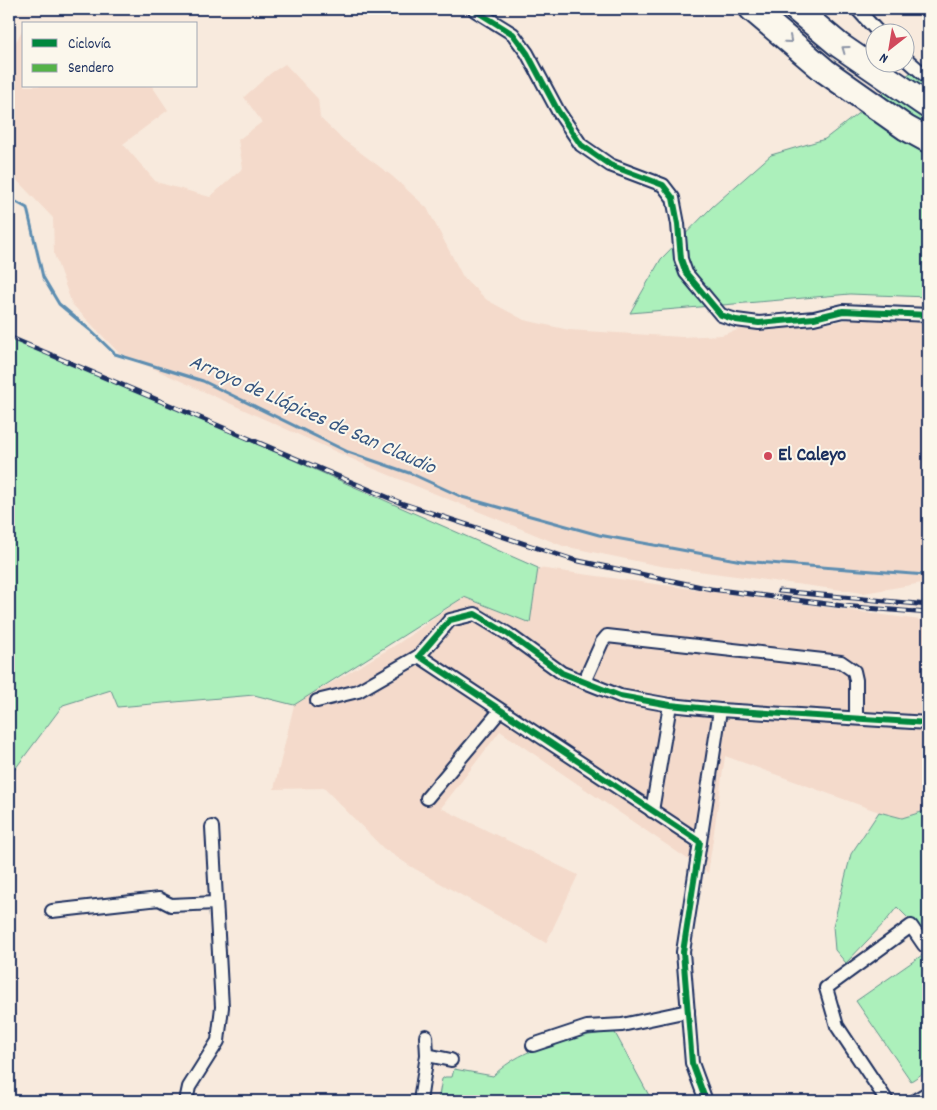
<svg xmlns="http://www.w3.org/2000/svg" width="937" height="1110" font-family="Dekko,sans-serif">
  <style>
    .built { fill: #f4dacb }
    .green { fill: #acf0bb; stroke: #64908c }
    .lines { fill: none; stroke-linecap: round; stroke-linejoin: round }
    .stream { stroke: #5c8db1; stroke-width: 3 }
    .minor-casing { stroke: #1b2f5e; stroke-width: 16 }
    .tertiary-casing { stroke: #1b2f5e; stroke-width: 20 }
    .motorway-casing { stroke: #1b2f5e; stroke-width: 28 }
    .minor { stroke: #fbf7ec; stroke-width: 12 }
    .tertiary { stroke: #fbf7ec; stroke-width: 16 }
    .motorway { stroke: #fbf7ec; stroke-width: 24 }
    .rail-casing { stroke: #1b2f5e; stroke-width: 5 }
    .rail { stroke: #fbf7ec; stroke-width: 3; stroke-dasharray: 9; stroke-linecap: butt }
    .quiet { stroke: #55b248; stroke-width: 5; stroke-dasharray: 10 5; stroke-linecap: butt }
    .cycleway-casing { stroke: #fbf7ec; stroke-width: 9 }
    .cycleway { stroke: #00873e; stroke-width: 6 }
    .oneway { stroke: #8b93a5 }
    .poi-dot { fill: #d1495b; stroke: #fbf7ec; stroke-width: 2 }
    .labels { text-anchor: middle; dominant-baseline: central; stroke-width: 4; stroke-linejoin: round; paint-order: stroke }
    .poi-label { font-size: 20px; font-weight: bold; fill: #1b2f5e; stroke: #fbf7ec; text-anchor: start }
    .water-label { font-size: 21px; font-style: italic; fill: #365681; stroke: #fbf7ec }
  </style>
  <rect width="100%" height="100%" fill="#f8eadd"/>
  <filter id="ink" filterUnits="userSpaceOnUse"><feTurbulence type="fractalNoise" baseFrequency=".02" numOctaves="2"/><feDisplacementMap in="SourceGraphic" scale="10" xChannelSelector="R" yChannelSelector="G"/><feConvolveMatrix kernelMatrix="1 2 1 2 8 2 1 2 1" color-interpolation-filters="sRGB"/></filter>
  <g filter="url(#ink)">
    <g class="built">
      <polygon points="24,28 24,86 152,86 168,110 123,144 156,182 210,197 243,168 238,140 262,122 244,97 271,73 285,64 318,99 320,118 341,138 392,176 427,208 463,277 487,300 524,320 569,330 682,337 722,335 741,329 825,324 851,319 928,323 928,582 864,593 660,566 563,546 372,468 119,353 72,304 54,254 53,218 9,172 9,53"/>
      <polygon points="538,568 928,621 928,810 902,818 879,812 725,756 708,873 500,731 441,808 578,875 546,943 410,866 383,848 324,788 274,789 294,705 399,643 464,597 530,623"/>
    </g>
    <g class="green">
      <polygon points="928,59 928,297 850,294 630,313 661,259 712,207 771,155 825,139"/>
      <polygon points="9,337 112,380 538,568 530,623 464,597 294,705 254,695 118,707 111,690 63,705 9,777"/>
      <polygon points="928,810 928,938 897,907 886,921 846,963 835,950 833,926 851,854 879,812 902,818"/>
      <polygon points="928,951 928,1070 911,1081 856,1001"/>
      <path d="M614,1031L652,1101H438L442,1079L445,1077H452L454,1069L493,1076C525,1044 572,1038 614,1031Z"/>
    </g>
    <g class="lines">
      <polyline class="stream" points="9,198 27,208 43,277 59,304 90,330 115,354 203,381 348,452 412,474 462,497 599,535 742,561 926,575 928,573"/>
      <defs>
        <g id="minor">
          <polyline points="474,9 476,11 513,34 527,53 558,111 581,145 610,165 663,185 673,198 678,224 681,259 686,273 721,315 736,320 759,323 814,318 843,311 928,315"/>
          <polyline points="857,9 878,32"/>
          <polyline points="904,57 928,78"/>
          <polyline points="584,682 602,642 607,636 841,662 854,671 856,680 856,718"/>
          <polyline points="317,701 358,691 419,656"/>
          <polyline points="427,798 500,711"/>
          <polyline points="652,811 670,705"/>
          <polyline points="700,842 720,710"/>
          <polyline points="52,911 159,899 171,905 216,903"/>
          <polyline points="533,1045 587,1027 622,1025 688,1011"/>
          <polyline points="427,1055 451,1060"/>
          <polyline points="186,1101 189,1087 218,1041 222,1007 212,827"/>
          <polyline points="420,1101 427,1055 426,1036"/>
          <polyline points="706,1101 692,1063 683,952 700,842 419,656 450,620 475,614 508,634 562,673 620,696 670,705 720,710 928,723"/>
          <polyline points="887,1101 837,1026 826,988 911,926 924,945"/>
        </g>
        <polyline id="tertiary" points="918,1101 928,1095"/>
        <g id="motorway">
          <polyline points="752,9 825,71 906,128 928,140"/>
          <polyline points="796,9 839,45 928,106"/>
        </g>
      </defs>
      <use href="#minor" class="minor-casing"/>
      <use href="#tertiary" class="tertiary-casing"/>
      <use href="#motorway" class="motorway-casing"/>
      <use href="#minor" class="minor"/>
      <use href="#tertiary" class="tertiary"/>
      <use href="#motorway" class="motorway"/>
      <defs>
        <g id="rail">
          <polyline points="9,337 401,503 574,560 711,589 843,606 928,613"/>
          <polyline points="779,591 928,605"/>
        </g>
      </defs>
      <use href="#rail" class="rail-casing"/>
      <use href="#rail" class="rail"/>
      <polyline class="quiet" points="9,21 15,9"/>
      <defs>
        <g id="cycleway">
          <polyline points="474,9 476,11 513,34 527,53 558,111 581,145 610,165 663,185 673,198 678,224 681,259 686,273 721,315 736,320 759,323 814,318 843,311 928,315"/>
          <polyline points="706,1101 692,1063 683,952 700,842 419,656 450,620 475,614 508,634 562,673 620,696 670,705 720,710 928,723"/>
        </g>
      </defs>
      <use href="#cycleway" class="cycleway-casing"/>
      <use href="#cycleway" class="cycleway"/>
    </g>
    <defs><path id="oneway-chevron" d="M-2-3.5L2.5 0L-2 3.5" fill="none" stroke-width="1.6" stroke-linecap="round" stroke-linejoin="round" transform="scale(1.25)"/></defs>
    <g class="oneway">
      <use href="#oneway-chevron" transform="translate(789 40) rotate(41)"/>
      <use href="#oneway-chevron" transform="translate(845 49) rotate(-144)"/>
    </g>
  </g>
  <circle class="poi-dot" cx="768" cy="456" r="5"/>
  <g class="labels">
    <g class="poi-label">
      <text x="778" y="456">El Caleyo</text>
    </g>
    <g class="water-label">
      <text transform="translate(312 416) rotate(24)">Arroyo de Llápices de San Claudio</text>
    </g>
  </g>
  <rect width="937" height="1110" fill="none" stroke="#fbf7ec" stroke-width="30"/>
  <rect x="15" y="15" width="907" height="1080" fill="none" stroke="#1b2f5e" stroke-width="2" filter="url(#ink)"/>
  <rect x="22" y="22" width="175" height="65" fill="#fbf7ec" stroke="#a1a7b3"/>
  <rect x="32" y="39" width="25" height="8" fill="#00873e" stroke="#a1a7b3"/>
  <text x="68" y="48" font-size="15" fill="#1b2f5e">Ciclovía</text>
  <rect x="32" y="64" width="25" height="8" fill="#55b248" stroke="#a1a7b3"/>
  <text x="68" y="72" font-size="15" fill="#1b2f5e">Sendero</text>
  <g transform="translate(890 48) rotate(211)"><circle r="24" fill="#fbf7ec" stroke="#a1a7b3"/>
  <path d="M0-4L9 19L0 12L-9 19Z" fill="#d1495b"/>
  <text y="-8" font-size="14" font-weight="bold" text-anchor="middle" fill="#1b2f5e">N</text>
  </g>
</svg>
